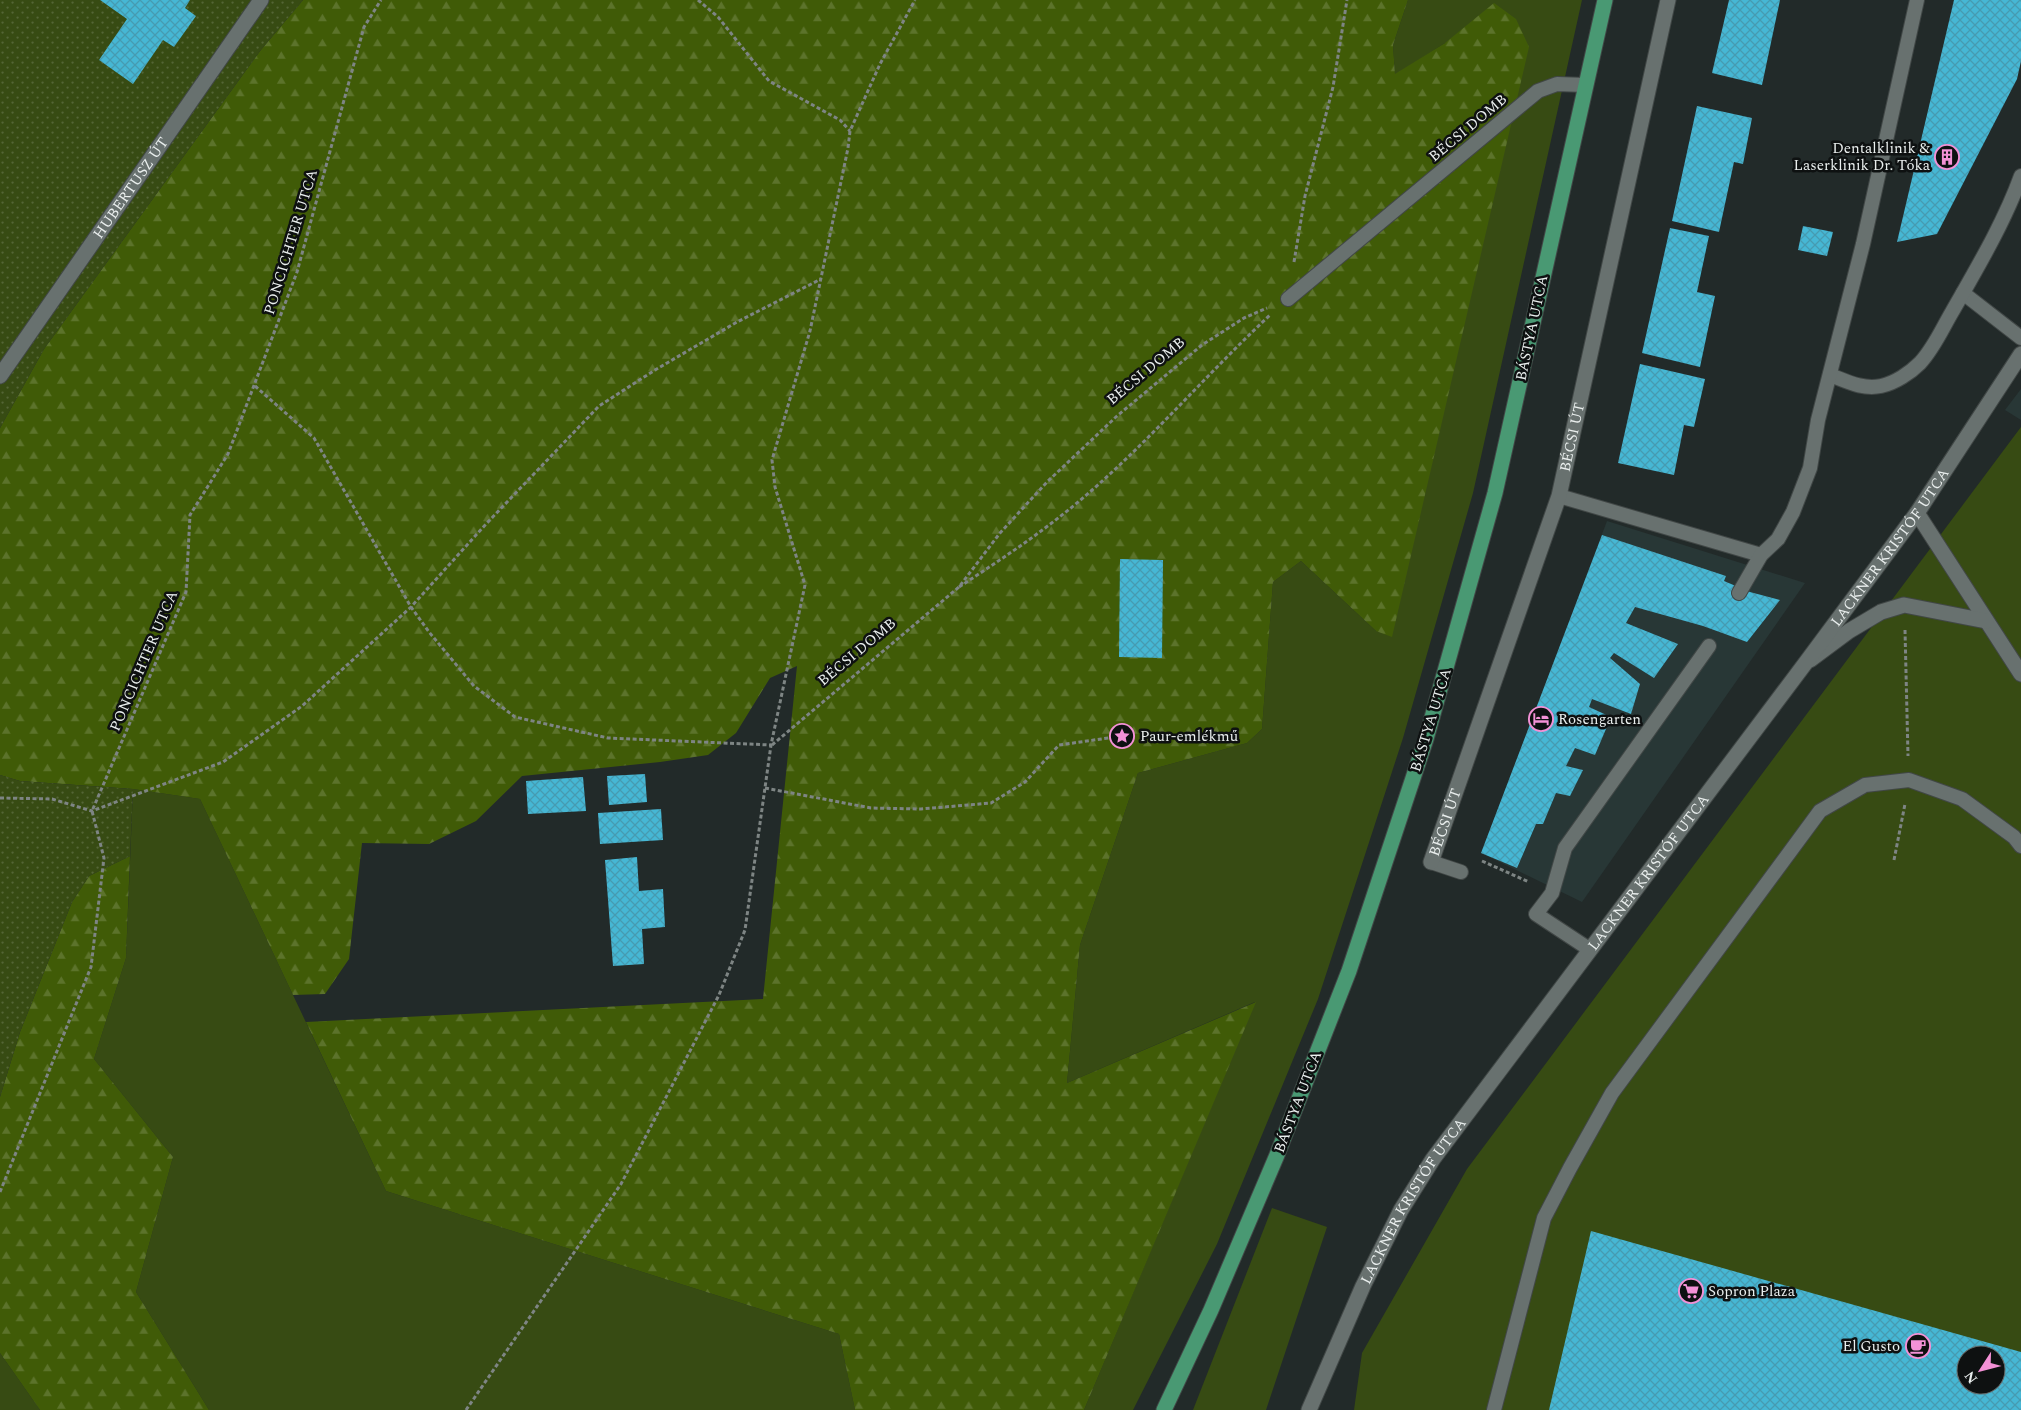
<svg xmlns="http://www.w3.org/2000/svg" width="2021" height="1410" font-family="Spectral,serif">
  <style>
    .built { fill: #283736 }
    .green { fill: #374b13; fill-rule: evenodd }
    .forest { fill: url(#forest-firs) }
    .garden { fill: url(#garden-dots) }
    .building { fill: url(#building-cross-hatch); fill-rule: evenodd }
    .lines { fill: none; stroke-linecap: round; stroke-linejoin: round }
    .lane-casing { stroke: #414746; stroke-width: 16 }
    .street-casing { stroke: #414746; stroke-width: 17 }
    .secondary-casing { stroke: #414746; stroke-width: 17 }
    .primary-casing { stroke: #414746; stroke-width: 17 }
    .path { stroke: #7e8584; stroke-width: 3; stroke-dasharray: 4 2.5; stroke-linecap: butt }
    .lane { stroke: #68716f; stroke-width: 14 }
    .street { stroke: #68716f; stroke-width: 15 }
    .secondary { stroke: #68716f; stroke-width: 15 }
    .primary { stroke: #499973; stroke-width: 15 }
    .labels { text-anchor: middle; dominant-baseline: central; stroke-width: 5; stroke-linejoin: round; paint-order: stroke }
    .street-label { font-size: 15px; fill: #eaefee; stroke: #0e1111 }
    .poi-label { font-size: 15px; fill: #eaefee; stroke: #0e1111; text-anchor: start }
  </style>
  <defs>
    <pattern id="forest-firs" width="22" height="20" patternUnits="userSpaceOnUse" patternTransform="scale(1.25)"><rect width="22" height="20" fill="#405b07"/><path d="M5 1l3.5 6h-7zM16 11l3.5 6h-7z" fill="#5c732b"/></pattern>
    <pattern id="garden-dots" width="8" height="8" patternUnits="userSpaceOnUse" patternTransform="scale(1.25)"><rect width="8" height="8" fill="#374b13"/><path d="M2 2h.1M6 6h.1" fill="none" stroke="#546536" stroke-width="1.8" stroke-linecap="round"/></pattern>
    <pattern id="building-cross-hatch" width="8" height="8" patternUnits="userSpaceOnUse" patternTransform="scale(1.25)"><rect width="8" height="8" fill="#46b7d4"/><path d="M0 0l8 8M0 8l8-8" fill="none" stroke="#469bb1"/></pattern>
  </defs>
  <rect width="100%" height="100%" fill="#222a29"/>
  <g class="built">
    <polygon points="2021,389 2021,420 2005,410"/>
    <polygon points="1607,521 1805,583 1582,902 1481,853"/>
  </g>
  <g class="green">
    <polygon points="1408,0 1582,0 1473,493 1403,738 1318,999 1217,1244 1133,1410 1084,1410 1255,1002 1067,1083 1080,945 1138,773 1247,743 1262,729 1273,582 1301,561 1376,631 1445,43 1395,75 1393,45"/>
    <path d="M2021,427V1410H1354L1362,1353L1467,1169ZM1966,1355H1996V1385H1966Z"/>
    <polygon points="133,789 200,799 386,1191 839,1334 855,1410 209,1410 136,1292 173,1157 94,1059 126,958"/>
    <polygon points="1272,1208 1327,1227 1266,1410 1193,1410"/>
    <polygon points="0,1353 40,1410 0,1410"/>
  </g>
  <g class="forest">
    <polygon points="303,0 1408,0 1393,45 1395,74 1445,43 1494,3 1516,19 1529,47 1392,637 1376,631 1301,561 1273,582 1262,729 1247,743 1138,773 1080,945 1067,1083 1256,1002 1084,1410 855,1410 839,1334 386,1191 306,1022 763,999 797,666 770,678 736,733 708,755 660,762 522,776 476,821 429,844 362,843 349,959 325,994 293,995 200,799 133,789 20,781 0,775 0,428 44,349 260,51"/>
    <polygon points="130,856 126,958 94,1059 173,1157 136,1292 209,1410 40,1410 0,1353 0,1097 20,1032 72,902 89,876"/>
  </g>
  <g class="garden">
    <polygon points="0,0 303,0 260,51 44,349 0,428"/>
    <polygon points="0,775 20,781 133,789 130,856 89,876 72,902 20,1032 0,1097"/>
  </g>
  <g class="building">
    <polygon points="100,0 190,0 185,8 196,16 174,47 163,40 133,84 99,60 127,19"/>
    <polygon points="1729,0 1780,0 1762,85 1712,73"/>
    <polygon points="1954,0 2021,0 2021,61 2017,79 1937,234 1897,242"/>
    <polygon points="1697,106 1752,118 1743,164 1734,162 1719,232 1672,221"/>
    <polygon points="1803,226 1833,232 1827,256 1798,250"/>
    <polygon points="1670,228 1709,236 1697,292 1715,296 1700,367 1642,353"/>
    <polygon points="1640,364 1705,379 1694,427 1684,425 1674,475 1618,463"/>
    <polygon points="1602,535 1726,576 1724,581 1750,592 1780,600 1747,642 1703,626 1635,607 1626,623 1678,644 1654,678 1614,653 1610,658 1640,684 1631,714 1592,699 1589,707 1611,717 1595,755 1575,748 1566,766 1583,770 1570,796 1556,793 1543,824 1536,824 1517,868 1481,853"/>
    <polygon points="1120,559 1163,560 1162,658 1119,657"/>
    <polygon points="645,774 647,802 609,805 607,776"/>
    <polygon points="583,777 586,811 528,814 526,781"/>
    <polygon points="661,809 663,840 600,844 598,813"/>
    <polygon points="637,857 639,891 663,889 665,927 642,929 644,964 613,966 605,860"/>
    <path d="M1591,1231L2021,1352V1410H1549ZM1966,1355H1996V1385H1966Z"/>
  </g>
  <g class="lines">
    <defs>
      <g id="lane">
        <polyline points="1963,293 2021,338"/>
        <polyline points="1288,299 1538,91 1557,84 1585,85"/>
        <path d="M1830,375C1846,381 1863,390 1881,386C1895,383 1910,373 1920,363C1934,348 1942,329 1952,312C1977,268 2004,223 2021,176"/>
        <polyline points="1559,496 1761,555"/>
        <polyline points="1739,593 1761,555 1778,539 1793,512 1810,468 1818,420 1863,244 1917,0"/>
        <polyline points="1431,862 1461,872"/>
        <polyline points="1589,949 1536,914 1552,893 1565,848 1709,646"/>
        <polyline points="1494,1410 1544,1218 1570,1168 1612,1093 1820,811 1865,785 1909,780 1962,799 2014,837 2021,846"/>
      </g>
      <g id="street">
        <path id="s1" d="M0,376L261,0"/>
        <polyline points="1917,513 2021,674"/>
        <polyline points="1810,660 1849,631 1881,612 1904,605 1986,621"/>
        <path id="s2" d="M1431,862L1559,496L1668,0"/>
      </g>
      <g id="secondary">
        <path id="s3" d="M1309,1410L1363,1286L1401,1210L1433,1159L1807,661L1917,513L2021,354"/>
      </g>
      <polyline id="primary" points="1164,1410 1211,1310 1277,1155 1349,971 1426,739 1495,493 1605,0"/>
    </defs>
    <use href="#lane" class="lane-casing"/>
    <use href="#street" class="street-casing"/>
    <use href="#secondary" class="secondary-casing"/>
    <use href="#primary" class="primary-casing"/>
    <g class="path">
      <polyline points="698,0 718,17 769,81 840,120 850,131"/>
      <polyline points="1294,262 1305,196 1333,87 1347,0"/>
      <polyline points="255,386 314,438 411,607 429,632 474,686 515,717 608,738 771,745"/>
      <path d="M959,587C1005,557 1050,527 1091,491C1154,436 1209,372 1270,315"/>
      <polyline points="1905,630 1908,756"/>
      <polyline points="772,745 959,587 1000,533 1047,482 1117,416 1202,345 1244,318 1267,308"/>
      <polyline points="765,788 871,808 921,809 991,803 1025,782 1059,745 1122,736"/>
      <polyline points="0,798 52,799 92,811 223,762 302,706 411,607 486,524 599,406 655,370 737,322 821,279"/>
      <polyline points="1894,860 1905,804"/>
      <polyline points="1482,861 1529,882"/>
      <polyline points="0,1192 91,967 104,858 92,811 186,592 190,515 228,454 297,272 364,27 381,0"/>
      <polyline points="466,1410 621,1184 719,995 745,930 771,745 805,585 775,487 772,460 810,331 848,148 850,131 880,64 915,0"/>
    </g>
    <use href="#lane" class="lane"/>
    <use href="#street" class="street"/>
    <use href="#secondary" class="secondary"/>
    <use href="#primary" class="primary"/>
  </g>
  <defs>
    <symbol id="building-ring" viewBox="-11 -11 22 22"><circle r="9.5" fill="#0e1111" stroke="#f391d6" stroke-width="1.5"/><path d="M-4-6H4V6H1V3H-1V6H-4ZM-2.5-4.3h1.7v1.8h-1.7ZM.8-4.3h1.7v1.8H.8ZM-2.5-1h1.7V.8h-1.7ZM.8-1h1.7V.8H.8Z" fill="#f391d6"/></symbol>
    <symbol id="hotel-ring" viewBox="-11 -11 22 22"><circle r="9.5" fill="#0e1111" stroke="#f391d6" stroke-width="1.5"/><path d="M-6-4.5h1.5V1H6V5H4.5V3h-9V5H-6ZM-4 0a1.8 1.8 0 1 1 3.6 0ZM.5 0V-2.5h3Q6-2.5 6 0Z" fill="#f391d6"/></symbol>
    <symbol id="sight-ring" viewBox="-11 -11 22 22"><circle r="9.5" fill="#0e1111" stroke="#f391d6" stroke-width="1.5"/><path d="M0-6L1.8-2.2L6-1.7L2.9 1.2L3.7 5.4L0 3.3L-3.7 5.4L-2.9 1.2L-6-1.7L-1.8-2.2Z" fill="#f391d6"/></symbol>
    <symbol id="supermarket-ring" viewBox="-11 -11 22 22"><circle r="9.5" fill="#0e1111" stroke="#f391d6" stroke-width="1.5"/><path d="M-6-5.5h2.5l.6 2H6L4.5 2H-2.5L-4.4-4H-6ZM-1.5 3.2a1.3 1.3 0 1 0 .1 0ZM3 3.2a1.3 1.3 0 1 0 .1 0Z" fill="#f391d6"/></symbol>
    <symbol id="cafe-ring" viewBox="-11 -11 22 22"><circle r="9.5" fill="#0e1111" stroke="#f391d6" stroke-width="1.5"/><path d="M-5.5-4.5H6V0H3Q3 3.5 0 3.5H-2.5Q-5.5 3.5-5.5 0ZM3-3.2v2h1.7v-2ZM-6 4.5H4V6H-6Z" fill="#f391d6"/></symbol>
  </defs>
  <g fill-rule="evenodd">
    <use href="#building-ring" x="1933" y="143" width="28" height="28"/>
    <use href="#hotel-ring" x="1527" y="705" width="28" height="28"/>
    <use href="#sight-ring" x="1108" y="722" width="28" height="28"/>
    <use href="#supermarket-ring" x="1677" y="1277" width="28" height="28"/>
    <use href="#cafe-ring" x="1904" y="1332" width="28" height="28"/>
  </g>
  <g class="labels">
    <g class="street-label">
      <text transform="translate(1468 128) rotate(-40)">BÉCSI DOMB</text>
      <text stroke="none"><textPath href="#s1" startOffset="229">HUBERTUSZ ÚT</textPath></text>
      <text transform="translate(291 242) rotate(-73)">PONCICHTER UTCA</text>
      <text transform="translate(1532 328) rotate(-78)">BÁSTYA UTCA</text>
      <text transform="translate(1146 371) rotate(-40)">BÉCSI DOMB</text>
      <text stroke="none"><textPath href="#s2" startOffset="448">BÉCSI ÚT</textPath></text>
      <text stroke="none"><textPath href="#s3" startOffset="1044">LACKNER KRISTÓF UTCA</textPath></text>
      <text transform="translate(857 652) rotate(-40)">BÉCSI DOMB</text>
      <text transform="translate(144 661) rotate(-67)">PONCICHTER UTCA</text>
      <text transform="translate(1431 720) rotate(-73)">BÁSTYA UTCA</text>
      <text stroke="none"><textPath href="#s2" startOffset="42">BÉCSI ÚT</textPath></text>
      <text stroke="none"><textPath href="#s3" startOffset="639">LACKNER KRISTÓF UTCA</textPath></text>
      <text transform="translate(1298 1102) rotate(-69)">BÁSTYA UTCA</text>
      <text stroke="none"><textPath href="#s3" startOffset="234">LACKNER KRISTÓF UTCA</textPath></text>
    </g>
    <g class="poi-label">
      <text x="1930" y="148" text-anchor="end">Dentalklinik &amp;<tspan x="1930" dy="17">Laserklinik Dr. Tóka</tspan></text>
      <text x="1558" y="719">Rosengarten</text>
      <text x="1140" y="736">Paur-emlékmű</text>
      <text x="1708" y="1291">Sopron Plaza</text>
      <text x="1900" y="1346" text-anchor="end">El Gusto</text>
    </g>
  </g>
  <g transform="translate(1981 1370) rotate(234)"><circle r="24" fill="#0e1111" stroke="#666a69"/>
  <path d="M0-4L9 19L0 12L-9 19Z" fill="#f391d6"/>
  <text y="-8" font-size="14" font-weight="bold" text-anchor="middle" fill="#eaefee">N</text>
  </g>
</svg>
